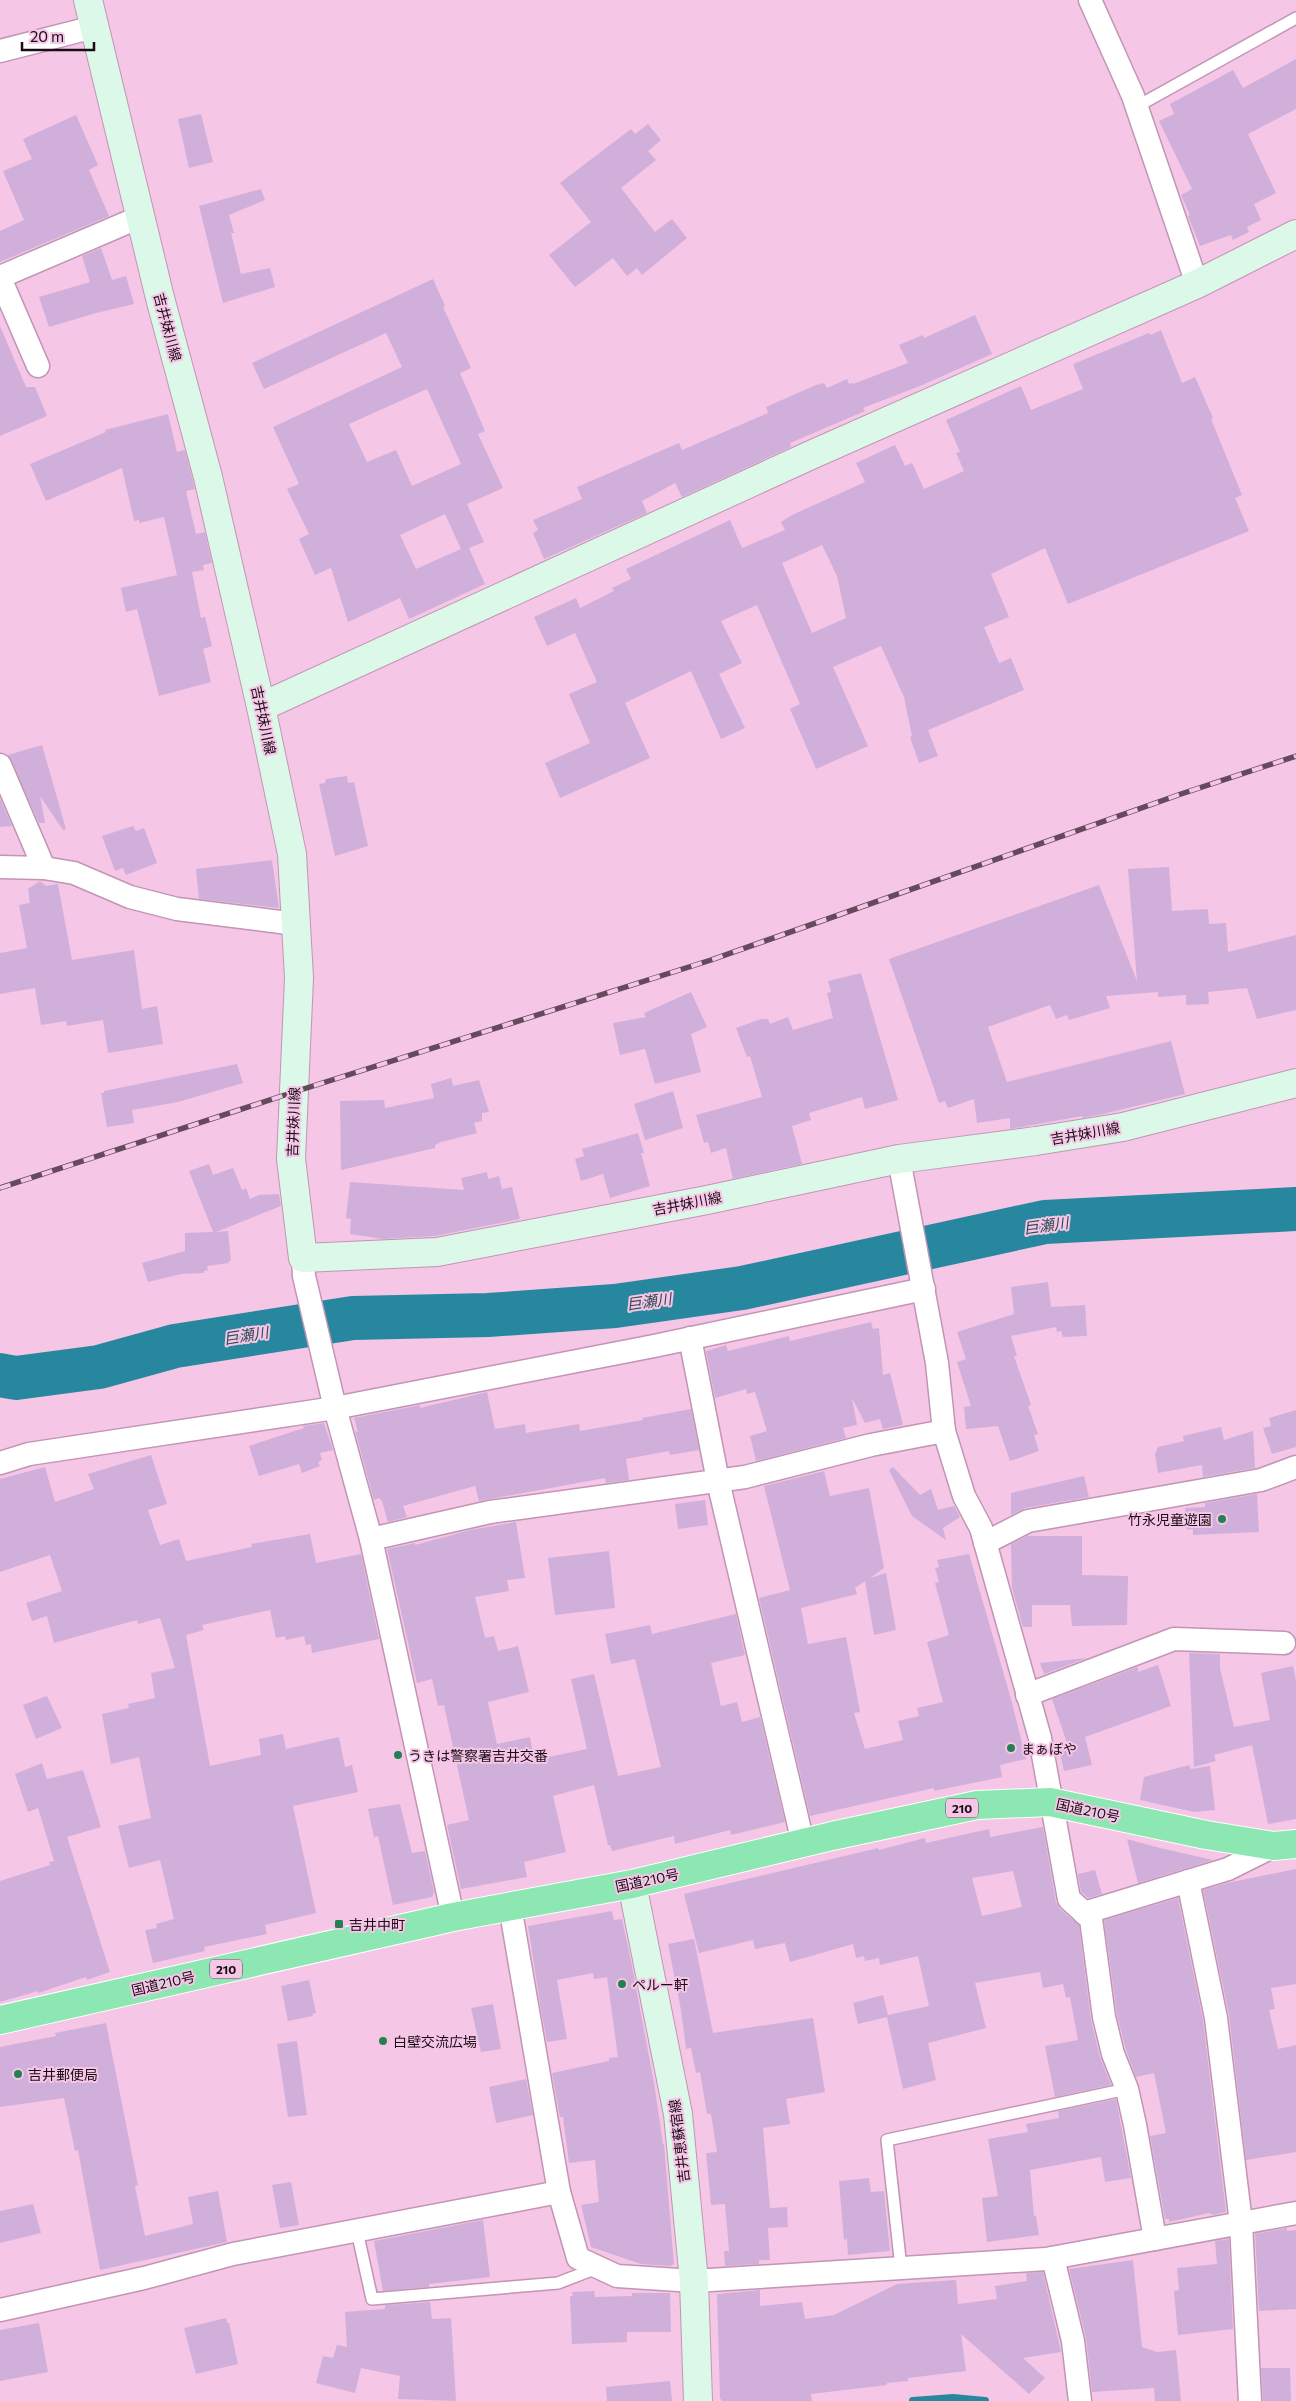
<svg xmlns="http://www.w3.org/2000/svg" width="1296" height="2401" font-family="Commissioner,'Noto Sans JP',sans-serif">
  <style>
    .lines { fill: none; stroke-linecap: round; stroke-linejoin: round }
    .stream { stroke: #27879e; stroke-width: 8 }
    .river { stroke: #27879e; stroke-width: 44 }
    .building { fill: #d0b0db; fill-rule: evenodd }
    .lane-casing { stroke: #c295b5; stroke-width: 14 }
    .street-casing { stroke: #c295b5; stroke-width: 25 }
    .secondary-casing { stroke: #c295b5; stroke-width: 30 }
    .highway-casing { stroke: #fff; stroke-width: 30 }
    .lane { stroke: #fff; stroke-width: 11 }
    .street { stroke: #fff; stroke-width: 22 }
    .secondary { stroke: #dcf8e8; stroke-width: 28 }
    .highway { stroke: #8ce7b3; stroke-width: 28 }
    .rail-casing { stroke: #644a5c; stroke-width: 5.5 }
    .rail { stroke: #f5c6e6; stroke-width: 4; stroke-dasharray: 11; stroke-linecap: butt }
    .poi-dot { fill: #267f53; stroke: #f5c6e6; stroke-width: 2 }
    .labels { text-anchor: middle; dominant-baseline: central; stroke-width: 4; stroke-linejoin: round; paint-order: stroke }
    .shield { fill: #f5c6e6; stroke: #5c4354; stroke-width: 1 }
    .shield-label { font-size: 12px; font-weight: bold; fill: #1a0b16 }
    .street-label { font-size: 14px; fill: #1a0b16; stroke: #f5c6e6 }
    .poi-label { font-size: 14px; fill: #1a0b16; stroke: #f5c6e6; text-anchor: start }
    .water-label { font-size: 15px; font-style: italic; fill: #2c4951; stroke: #f5c6e6 }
  </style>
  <rect width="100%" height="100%" fill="#f5c6e6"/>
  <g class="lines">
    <polyline class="stream" points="913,2401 953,2398 985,2401"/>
    <polyline class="river" points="0,1375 16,1378 99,1367 175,1346 353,1318 488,1315 615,1306 742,1288 1045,1222 1296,1209"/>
  </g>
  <g class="building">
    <polygon points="1296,59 1296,109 1248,134 1276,193 1254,204 1261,220 1247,227 1249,232 1233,240 1231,235 1200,246 1188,216 1190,215 1181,195 1192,189 1159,121 1174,114 1170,104 1233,70 1243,88"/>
    <polygon points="201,114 213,162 189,168 178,119"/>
    <polygon points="76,115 98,165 89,170 109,216 0,262 0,231 24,220 3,171 32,159 23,139"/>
    <polygon points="648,124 661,140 648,151 656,160 621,188 655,232 672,219 687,238 642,275 637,268 627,276 613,258 575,287 549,255 591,222 560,183 631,129 635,134"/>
    <polygon points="261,189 265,200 229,215 234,233 231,233 241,274 270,268 275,287 223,303 199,206"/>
    <polygon points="101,248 112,280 126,276 134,304 96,313 49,327 39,297 90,282 82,256"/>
    <path d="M433,279L445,306L443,307L471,368L460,373L485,431L478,434L503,488L467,504L484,542L469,548L485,584L409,619L400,598L348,622L331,568L315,575L299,539L309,534L287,489L299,484L273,427L402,367L386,333L264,389L252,363ZM427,389L461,464L412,486L396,450L367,462L349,424ZM445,514L461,549L416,569L400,535Z"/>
    <polygon points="975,315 992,354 920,386 863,408 865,411 790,443 791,447 682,497 675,483 642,501 647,513 544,559 533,533 538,530 533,520 582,499 577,487 679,443 682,450 768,413 766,407 816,385 824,383 827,388 847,379 849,384 852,383 853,384 908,363 899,345 923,335 924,338"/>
    <polygon points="0,326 26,387 35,387 47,416 0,436"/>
    <path d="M1161,330L1182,383L1195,377L1213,418L1211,419L1242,495L1235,498L1249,531L1068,604L1045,548L991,574L1009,617L984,627L999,663L1011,658L1024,690L928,730L938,756L919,763L910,737L912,736L904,697L881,646L833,667L868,746L816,769L790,709L800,704L757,605L721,621L742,663L719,674L745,728L721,739L691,671L625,703L650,758L560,798L545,763L590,743L569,694L597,682L575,633L547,646L534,617L576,598L580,608L614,591L612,588L631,579L626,569L730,520L742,548L785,530L781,522L792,515L865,482L856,463L895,445L905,466L912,463L924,489L964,471L956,453L960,452L946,420L1021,386L1031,410L1083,389L1073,364L1149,333L1151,335ZM822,545L837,576L846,618L812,633L782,563Z"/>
    <polygon points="168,414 177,452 185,450 193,481 195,489 186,491 196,534 205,532 212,563 203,565 204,570 192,572 201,618 205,617 212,646 203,649 211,682 159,696 137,609 126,612 121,588 177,575 164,517 139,523 139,520 134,521 122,468 46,501 30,464 106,432 105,430"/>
    <polygon points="42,745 66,829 63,830 40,796 45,823 39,823 8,755"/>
    <polygon points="347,776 348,783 354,782 368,846 335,856 319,784 325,783 326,779"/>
    <polygon points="0,798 12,826 0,827"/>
    <polygon points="133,826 136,831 144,828 157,863 126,875 123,868 115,871 102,836"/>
    <polygon points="272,860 279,908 199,899 196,869"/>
    <polygon points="1169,867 1172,911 1208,909 1209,924 1226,923 1228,952 1296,935 1296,1010 1257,1019 1247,988 1208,992 1209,1004 1186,1005 1186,995 1158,997 1158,992 1106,996 1110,1008 1069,1020 1067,1015 1056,1019 1050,1005 988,1027 1007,1082 1171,1041 1185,1094 1103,1114 1083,1118 1082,1116 1010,1129 1010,1118 977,1123 974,1099 948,1108 945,1101 939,1103 889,959 1099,885 1137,981 1128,869"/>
    <polygon points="40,881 46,886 58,884 72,960 134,950 142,1009 157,1006 163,1044 108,1053 103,1020 67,1026 66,1021 41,1025 35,988 0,994 0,953 27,948 19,905 30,903 28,889"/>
    <polygon points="861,973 898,1100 865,1109 862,1097 809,1113 811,1120 792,1126 802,1164 733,1179 726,1148 711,1153 708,1142 704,1143 696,1115 762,1097 750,1056 747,1057 736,1028 761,1019 768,1019 770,1024 788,1017 793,1030 833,1018 827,993 831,992 828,981"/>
    <polygon points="691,992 707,1027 691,1034 701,1072 655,1084 645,1049 620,1055 613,1023 646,1017 644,1013"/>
    <polygon points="237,1064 243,1083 178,1102 132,1110 134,1123 107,1127 101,1093 104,1093 104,1091"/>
    <polygon points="451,1078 453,1086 479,1080 489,1112 482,1113 482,1121 474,1123 477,1133 441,1142 435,1145 435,1148 341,1170 340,1101 384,1100 385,1108 434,1098 431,1084"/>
    <polygon points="673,1091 683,1128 645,1140 634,1104"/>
    <polygon points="638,1133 644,1153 641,1153 650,1186 610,1198 603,1174 581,1181 575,1159 584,1156 582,1149"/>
    <polygon points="209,1164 213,1175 233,1168 242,1190 246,1188 250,1199 259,1195 279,1194 281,1206 216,1232 228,1231 231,1261 228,1261 229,1263 207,1266 208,1270 204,1271 204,1273 181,1274 148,1282 142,1263 185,1251 185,1233 213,1232 189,1171"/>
    <polygon points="487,1172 488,1179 499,1176 502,1189 512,1187 520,1219 435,1236 383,1239 350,1234 351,1219 346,1218 350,1182 464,1190 461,1178"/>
    <polygon points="1048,1282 1051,1307 1085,1305 1087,1336 1063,1337 1061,1331 1057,1332 1056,1327 1011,1336 1017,1356 1014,1356 1031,1405 1028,1406 1038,1434 1034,1435 1039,1451 1010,1461 998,1426 966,1429 964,1407 971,1406 957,1362 966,1359 957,1332 1014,1314 1011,1287"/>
    <polygon points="871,1322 873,1329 879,1328 883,1375 890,1373 903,1425 883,1429 880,1419 865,1423 852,1398 857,1425 843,1428 846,1438 756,1461 750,1436 767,1431 755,1392 747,1394 746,1389 715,1398 706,1351 726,1345 728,1351 789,1336 790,1341"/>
    <polygon points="487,1392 495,1429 525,1424 526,1433 579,1424 580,1431 643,1420 642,1418 691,1409 699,1450 670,1455 669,1451 626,1459 629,1480 606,1483 605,1478 479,1501 475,1486 403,1506 407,1517 388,1522 382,1501 379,1498 374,1500 355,1431 358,1432 354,1418 420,1405 420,1408"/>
    <polygon points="1296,1410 1296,1447 1272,1454 1263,1428 1271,1426 1269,1418"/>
    <polygon points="324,1423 333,1450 320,1453 322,1460 318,1462 320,1466 302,1473 299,1464 259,1476 249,1446 304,1428 303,1426"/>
    <polygon points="1221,1427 1224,1440 1253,1431 1255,1468 1203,1477 1202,1465 1158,1473 1155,1454 1158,1447 1184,1441 1183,1436"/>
    <polygon points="151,1455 167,1504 148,1510 160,1545 179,1539 186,1561 252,1547 251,1544 310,1534 316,1563 361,1554 379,1639 312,1653 311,1644 306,1645 304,1636 286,1640 285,1636 276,1638 270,1610 202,1625 204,1630 186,1635 210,1766 261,1755 259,1739 283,1734 286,1749 339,1737 345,1767 352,1765 358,1792 293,1806 316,1913 265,1925 267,1934 204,1947 205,1951 153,1963 145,1930 157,1928 156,1924 174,1919 160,1860 129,1868 118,1826 151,1818 139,1757 111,1764 102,1714 129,1708 128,1704 155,1698 151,1673 175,1668 160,1618 138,1624 137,1620 111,1627 54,1643 47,1616 32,1621 26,1603 62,1591 50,1555 0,1572 0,1479 45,1467 55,1502 94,1489 88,1474"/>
    <polygon points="893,1467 920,1495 931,1489 938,1510 954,1506 960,1517 943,1528 946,1540 912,1516 889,1470"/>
    <polygon points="824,1471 830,1496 869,1488 884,1568 870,1578 886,1573 896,1630 874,1635 865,1581 855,1588 857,1594 801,1608 808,1644 846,1637 860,1712 854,1713 865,1749 903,1740 898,1721 919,1716 917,1708 943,1702 927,1642 949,1635 935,1583 939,1582 935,1568 939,1567 937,1560 969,1554 1011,1699 1026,1759 1000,1765 1002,1777 934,1791 934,1788 810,1816 759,1598 790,1590 764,1486"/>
    <polygon points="1084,1476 1089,1497 1025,1508 1011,1515 1011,1493"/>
    <polygon points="1257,1494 1259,1532 1193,1535 1193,1529 1187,1530 1185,1508 1205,1507 1205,1503"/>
    <polygon points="705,1500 708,1525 678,1529 675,1504"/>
    <polygon points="516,1522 525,1578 507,1580 509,1591 475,1597 485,1638 494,1636 498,1651 518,1646 529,1692 488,1702 497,1744 530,1737 534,1760 587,1749 571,1679 594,1674 618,1776 661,1767 635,1659 611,1664 605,1634 650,1625 652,1634 736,1614 745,1655 711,1663 721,1706 737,1702 742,1722 760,1717 785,1822 731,1835 730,1830 675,1844 674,1836 612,1851 610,1845 608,1845 594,1785 553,1796 566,1852 524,1862 527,1877 461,1889 447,1825 469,1820 453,1747 444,1705 438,1706 432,1679 417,1683 387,1549 415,1543 415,1545 470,1530"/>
    <polygon points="1027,1536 1082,1536 1082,1575 1128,1576 1127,1625 1072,1626 1070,1605 1032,1605 1032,1627 1023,1627 1012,1588 1011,1544"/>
    <polygon points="609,1551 615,1608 555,1615 548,1558"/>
    <polygon points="1189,1653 1220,1654 1220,1668 1234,1727 1270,1720 1261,1673 1293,1666 1296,1681 1296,1819 1268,1824 1252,1745 1214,1755 1216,1761 1194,1767"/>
    <polygon points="1087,1658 1044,1674 1040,1663"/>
    <polygon points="1158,1665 1171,1706 1085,1737 1092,1765 1064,1771 1058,1745 1067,1743 1052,1699 1138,1667 1138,1672"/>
    <polygon points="47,1696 62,1728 36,1739 23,1705"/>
    <polygon points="42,1763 47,1779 83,1770 101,1827 67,1837 110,1972 87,1980 86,1977 38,1993 38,1991 0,2002 0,1881 50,1865 49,1862 54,1861 38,1808 28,1812 15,1774"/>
    <polygon points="1189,1765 1191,1769 1210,1766 1215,1810 1194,1812 1140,1800 1144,1777"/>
    <polygon points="400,1804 412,1853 425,1851 434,1892 432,1897 393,1905 378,1836 374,1837 368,1809"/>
    <path d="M1043,1827L1056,1902L1060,1909L1079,1925L1091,2020L1100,2057L1111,2085L1055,2097L1045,2046L1078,2040L1070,1997L1066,1998L1063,1984L1043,1988L1040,1972L975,1983L986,2028L928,2043L936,2080L903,2089L887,2017L858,2024L853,2003L883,1995L888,2015L929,2006L918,1956L880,1965L879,1958L865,1961L864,1956L856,1958L853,1944L790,1962L785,1943L755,1949L753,1940L699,1953L684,1894L853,1854L878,1848L879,1850L925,1838L926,1843L989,1829L990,1837ZM1013,1871L1022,1907L982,1916L972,1878Z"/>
    <polygon points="1127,1839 1160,1848 1213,1860 1138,1883"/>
    <polygon points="1296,1869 1296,1984 1271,1988 1275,2009 1269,2010 1278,2049 1296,2045 1296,2152 1246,2160 1229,2015 1203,1890 1227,1883"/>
    <polygon points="1095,1870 1102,1894 1088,1898 1081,1892 1078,1874"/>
    <polygon points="1178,1898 1203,2020 1226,2212 1213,2215 1209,2213 1169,2222 1169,2219 1165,2219 1150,2136 1166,2133 1154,2073 1136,2077 1126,2050 1117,2015 1104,1920"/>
    <polygon points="612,1911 614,1920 622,1919 631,1961 654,2083 663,2144 664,2144 674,2264 670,2266 641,2264 591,2247 581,2205 599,2202 595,2160 569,2163 563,2117 560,2117 552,2073 609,2061 609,2058 618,2057 607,1977 594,1979 593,1973 557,1980 567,2039 547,2042 542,2016 528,1926"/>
    <polygon points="694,1939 713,2033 813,2018 825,2092 786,2099 790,2124 763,2128 770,2208 787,2207 788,2227 768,2228 770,2260 759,2260 759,2264 725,2266 724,2251 729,2251 725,2204 711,2205 706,2153 717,2152 711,2114 707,2114 700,2072 696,2073 691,2048 686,2049 681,2010 668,1944"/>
    <polygon points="309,1980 316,2013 312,2014 313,2016 288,2021 281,1986"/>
    <polygon points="493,2004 501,2049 481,2052 471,2008"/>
    <polygon points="106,2023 138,2185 135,2186 145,2236 193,2224 188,2197 218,2191 227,2242 100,2270 78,2150 75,2151 64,2098 0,2107 0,2047 56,2036 55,2033"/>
    <polygon points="297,2041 307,2115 288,2117 277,2044"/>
    <polygon points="526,2079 533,2115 496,2123 489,2087"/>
    <polygon points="1116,2099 1131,2178 1105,2182 1101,2157 1030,2170 1034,2216 1036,2216 1039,2235 987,2242 982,2198 998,2196 988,2139 1028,2132 1026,2124 1059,2118 1058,2111"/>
    <polygon points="869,2178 871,2192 884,2191 890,2251 848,2255 847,2239 844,2240 839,2181"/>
    <polygon points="291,2182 299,2225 280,2228 272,2185"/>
    <polygon points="33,2204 41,2233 0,2243 0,2211"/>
    <polygon points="483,2220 490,2277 429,2284 429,2287 383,2291 374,2241"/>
    <polygon points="1287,2228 1287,2231 1296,2230 1296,2309 1259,2311 1255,2234"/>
    <polygon points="1229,2239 1233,2329 1178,2335 1174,2291 1179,2290 1177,2268 1217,2264 1215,2241"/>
    <polygon points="1133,2260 1142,2347 1157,2352 1176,2350 1181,2401 1155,2401 1154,2388 1092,2392 1086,2338 1069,2269"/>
    <polygon points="1043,2272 1061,2352 1023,2358 1045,2378 1029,2394 961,2334 966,2371 908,2378 908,2381 887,2383 887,2385 811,2394 812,2401 722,2401 720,2398 717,2294 760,2290 760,2306 802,2302 805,2319 834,2315 897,2284 956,2280 958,2304 997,2299 995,2286 1027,2281 1026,2273"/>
    <polygon points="594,2291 595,2297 632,2296 632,2293 670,2293 671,2332 627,2332 627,2342 572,2344 570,2296 573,2296 572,2292"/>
    <polygon points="430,2302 432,2319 451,2318 456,2401 398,2399 400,2376 361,2368 355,2393 316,2383 323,2356 333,2358 337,2345 347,2347 345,2312 385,2309 385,2305"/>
    <polygon points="226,2318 227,2323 229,2323 238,2364 196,2374 184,2328"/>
    <polygon points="39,2323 48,2372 0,2381 0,2330"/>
    <polygon points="1261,2368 1290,2368 1291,2401 1263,2401"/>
    <polygon points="670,2381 672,2401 607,2401 606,2387"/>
  </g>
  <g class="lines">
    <defs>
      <g id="lane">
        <polyline points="1136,107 1296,18"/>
        <polyline points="357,2231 372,2299 558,2283 597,2268"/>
        <polyline points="901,2268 887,2140 1127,2089"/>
      </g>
      <g id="street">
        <polyline points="1090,0 1133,96 1197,284"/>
        <polyline points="0,51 94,27"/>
        <polyline points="0,277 140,217"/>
        <polyline points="0,278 38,366"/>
        <polyline points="0,765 44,868"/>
        <polyline points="0,867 44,868 74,873 130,897 177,909 296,924"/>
        <polyline points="899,1159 937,1363 944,1431 964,1496 981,1528 1040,1738 1069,1899 1091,1919 1104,2017 1113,2054 1127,2089 1135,2125 1155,2239"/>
        <polyline points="303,1258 304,1276 335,1408 371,1539 453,1917"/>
        <polyline points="690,1338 718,1481 803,1843"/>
        <polyline points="0,1463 29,1454 335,1408 654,1346 924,1289"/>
        <polyline points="371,1539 490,1512 745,1477 871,1445 944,1431"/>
        <polyline points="985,1543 1028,1521 1261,1480 1296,1467"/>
        <polyline points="1027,1695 1174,1639 1284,1643"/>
        <polyline points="1188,1881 1216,2018 1241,2223 1250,2401"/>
        <polyline points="510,1906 559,2192 578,2258 617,2276 694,2281 1046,2259 1296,2213"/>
        <polyline points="1084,1913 1228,1869 1274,1846"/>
        <polyline points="1053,2258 1073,2341 1080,2401"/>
        <polyline points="0,2310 144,2278 233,2254 559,2192"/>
      </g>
      <g id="secondary">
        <polyline points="88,0 160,298 208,477 261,707 292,854 299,978 291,1159 303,1258 437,1252 707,1200 899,1159 1036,1141 1123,1127 1296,1083"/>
        <polyline points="261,707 811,455 1197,284 1296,234"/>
        <polyline points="632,1884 678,2114 694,2281 698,2401"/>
      </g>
      <polyline id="highway" points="0,2020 453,1917 632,1884 832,1836 977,1805 1050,1802 1206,1835 1274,1846 1296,1844"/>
    </defs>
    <use href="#lane" class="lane-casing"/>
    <use href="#street" class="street-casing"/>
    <use href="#secondary" class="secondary-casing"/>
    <use href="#highway" class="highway-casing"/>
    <use href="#lane" class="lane"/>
    <use href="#street" class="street"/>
    <use href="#secondary" class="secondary"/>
    <use href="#highway" class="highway"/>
    <defs>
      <polyline id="rail" points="0,1188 294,1092 711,960 1181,794 1296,756"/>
    </defs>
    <use href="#rail" class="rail-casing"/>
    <use href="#rail" class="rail"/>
  </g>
  <g class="poi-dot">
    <circle cx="1222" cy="1519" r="5"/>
    <circle cx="1011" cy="1748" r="5"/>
    <circle cx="398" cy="1755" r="5"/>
    <rect x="334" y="1919" width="10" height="10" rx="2.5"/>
    <circle cx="622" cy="1984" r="5"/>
    <circle cx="383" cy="2041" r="5"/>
    <circle cx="18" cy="2074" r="5"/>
  </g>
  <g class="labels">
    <g class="shield">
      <rect x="946" y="1798.5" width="32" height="19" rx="4"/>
      <rect x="210" y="1959.5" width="32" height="19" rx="4"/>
    </g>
    <g class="shield-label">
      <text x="962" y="1808">210</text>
      <text x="226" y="1969">210</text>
    </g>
    <g class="street-label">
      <text transform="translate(168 327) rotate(75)">吉井妹川線</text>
      <text transform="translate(264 720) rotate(78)">吉井妹川線</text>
      <text transform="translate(293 1122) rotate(-88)">吉井妹川線</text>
      <text transform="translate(1085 1133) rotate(-10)">吉井妹川線</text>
      <text transform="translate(687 1203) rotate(-11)">吉井妹川線</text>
      <text transform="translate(1088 1810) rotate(12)">国道210号</text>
      <text transform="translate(647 1880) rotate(-12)">国道210号</text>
      <text transform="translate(163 1983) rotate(-13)">国道210号</text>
      <text transform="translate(679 2141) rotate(-97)">吉井恵蘇宿線</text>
    </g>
    <g class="poi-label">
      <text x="1212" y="1519" text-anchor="end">竹永児童遊園</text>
      <text x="1021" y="1748">まぁぼや</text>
      <text x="408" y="1755">うきは警察署吉井交番</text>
      <text x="349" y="1924">吉井中町</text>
      <text x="632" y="1984">ペルー軒</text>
      <text x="393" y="2041">白壁交流広場</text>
      <text x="28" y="2074">吉井郵便局</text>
    </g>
    <g class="water-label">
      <text transform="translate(1046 1225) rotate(-8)">巨瀬川</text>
      <text transform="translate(649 1301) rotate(-8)">巨瀬川</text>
      <text transform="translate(246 1335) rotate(-9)">巨瀬川</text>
    </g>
  </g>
  <path d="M22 42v8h72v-8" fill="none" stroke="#1a0b16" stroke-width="2.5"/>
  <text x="30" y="42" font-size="15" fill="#1a0b16" stroke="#f5c6e6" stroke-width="4" paint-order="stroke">20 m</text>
</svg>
